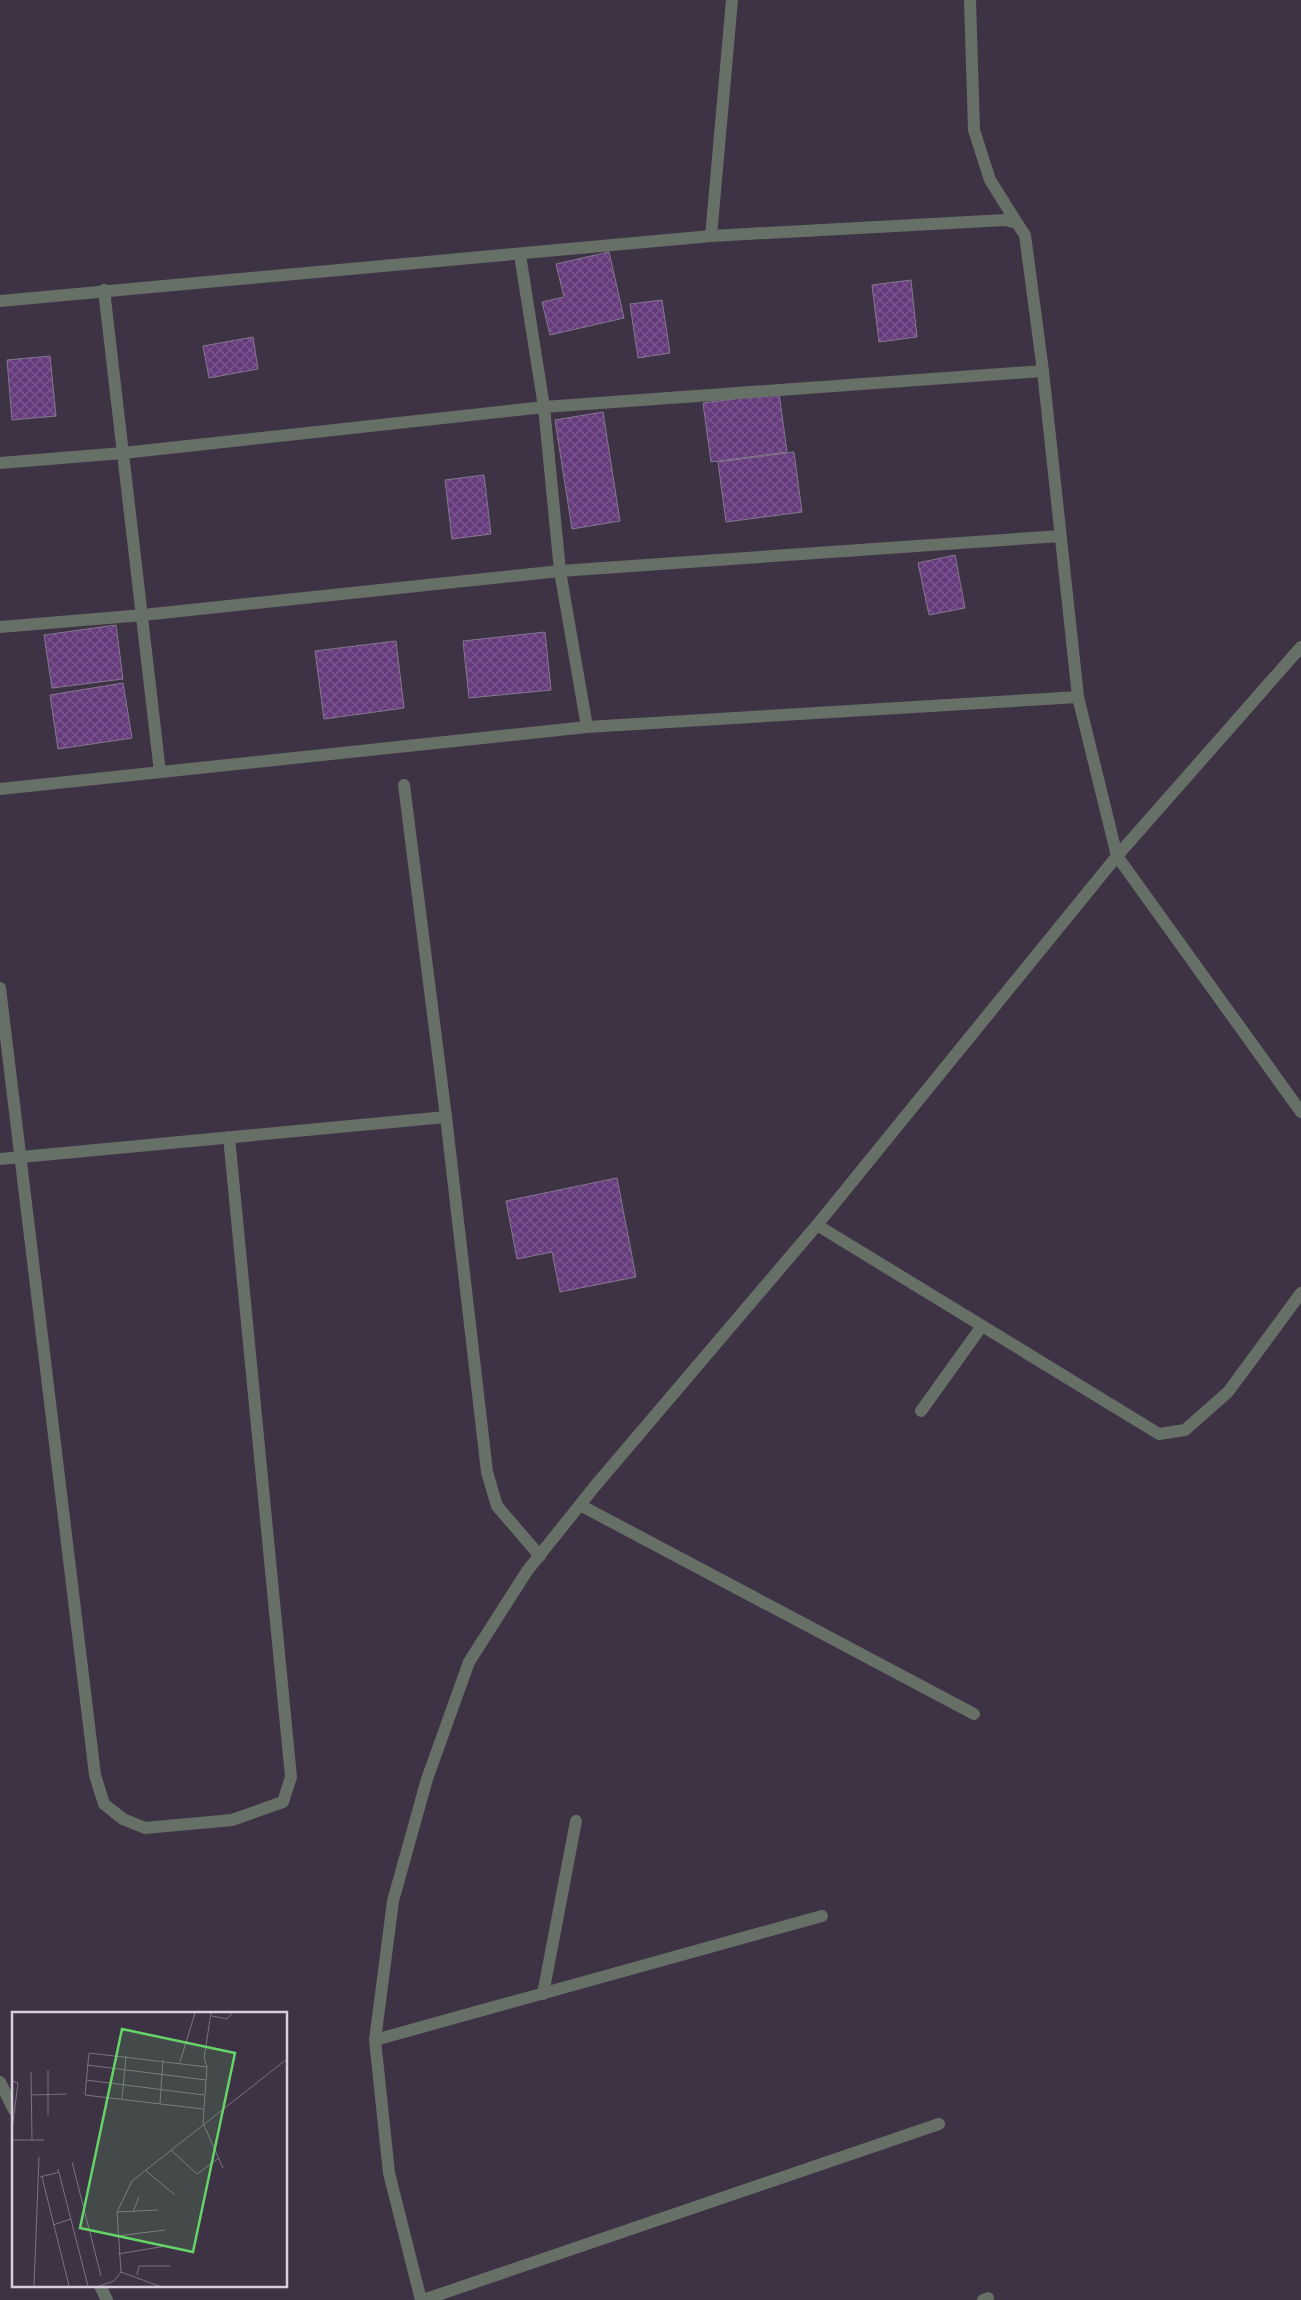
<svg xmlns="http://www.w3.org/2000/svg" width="1301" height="2300" font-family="Inter,sans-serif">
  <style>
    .building { fill: url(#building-cross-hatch); stroke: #85778e }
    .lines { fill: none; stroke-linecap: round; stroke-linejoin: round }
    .minor { stroke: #677067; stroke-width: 12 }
    .inset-road { fill: none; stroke: #7b7181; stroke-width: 1 }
    .view { fill: #65d467; fill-opacity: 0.15; stroke: #65d467; stroke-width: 2.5 }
    .inset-edge { fill: none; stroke: #d7cfdc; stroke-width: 2.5 }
  </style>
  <defs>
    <pattern id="building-cross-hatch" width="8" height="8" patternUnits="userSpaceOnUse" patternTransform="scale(1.25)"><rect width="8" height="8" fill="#653b7c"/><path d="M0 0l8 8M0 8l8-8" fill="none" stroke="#7a568e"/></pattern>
  </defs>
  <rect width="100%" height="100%" fill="#3e3245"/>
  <g class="building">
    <polygon points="609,252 624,318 550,335 542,302 564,297 556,264"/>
    <polygon points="911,280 917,337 879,342 872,285"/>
    <polygon points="662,300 670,353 638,358 630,304"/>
    <polygon points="253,337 258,369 209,378 203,346"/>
    <polygon points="50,356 56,416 12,420 7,360"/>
    <polygon points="779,393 787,452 711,462 703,403"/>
    <polygon points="603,412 620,521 572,529 555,420"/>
    <polygon points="794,452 802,512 726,522 718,462"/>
    <polygon points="484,475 491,534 452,539 445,480"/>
    <polygon points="955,555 965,608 929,615 918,563"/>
    <polygon points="116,625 123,679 52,688 44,635"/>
    <polygon points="545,632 551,690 469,698 463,641"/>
    <polygon points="396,641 404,708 324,719 315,651"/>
    <polygon points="123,683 132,738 58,749 50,695"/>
    <polygon points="617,1178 636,1277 560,1292 552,1252 517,1259 506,1201"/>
  </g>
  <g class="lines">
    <g class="minor">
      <polyline points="970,0 974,130 990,180 1017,223"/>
      <polyline points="711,236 732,0"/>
      <polyline points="520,255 544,407 560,571 587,727"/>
      <polyline points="104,290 160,772"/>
      <polyline points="0,301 711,236 1005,220 1017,223 1025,235 1043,371 1078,697 1117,856 1301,1112"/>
      <polyline points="0,463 123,453 544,407 1043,371"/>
      <polyline points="0,627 143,615 560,571 1060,536"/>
      <polyline points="404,785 446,1117 487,1472 497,1506 540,1556"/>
      <polyline points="0,789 587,727 1078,697"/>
      <polyline points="0,988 95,1775 104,1804 123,1819 145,1828 232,1820 283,1802 291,1777 229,1137"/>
      <polyline points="0,1159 446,1117"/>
      <polyline points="817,1225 1159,1434 1185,1430 1228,1392 1301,1293"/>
      <polyline points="921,1411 982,1326"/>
      <polyline points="580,1505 974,1714"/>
      <polyline points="543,1994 576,1821"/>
      <polyline points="375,2040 822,1916"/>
      <polyline points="0,2082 14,2110"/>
      <polyline points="100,2286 107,2300"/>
      <polyline points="421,2300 389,2173 375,2040 393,1901 427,1779 469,1662 527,1571 595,1486 817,1225 1117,856 1301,647"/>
      <polyline points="423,2300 939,2124"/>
      <polyline points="983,2300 988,2298"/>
    </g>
  </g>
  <g transform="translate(12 2012)">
    <rect width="275" height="275" fill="#3e3245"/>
    <path class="inset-road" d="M200,4L215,7L220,1M168,50L183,1M75,53L194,68M195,55L192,46L199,1M36,58V103M19,60L20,128M74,68L192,83M0,69L6,71L0,118M19,83L55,82M110,87L114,44M148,91L151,48M191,97L73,83L77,41L195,55L191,111L211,156M0,128H32M159,138L185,162L207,146M60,150L89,264M46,157L76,274M133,158L163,183M28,165L47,160M30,165L57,274M105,200L146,198M121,200L127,185M41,213L59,207M105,224L153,218M106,242L154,234M109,260L147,274M125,263L127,254H158M22,274L27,145M87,274L102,269L109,260L105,200L120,169L275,47"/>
    <path class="view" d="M110,17L223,41L181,240L68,216Z"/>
    <rect width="275" height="275" class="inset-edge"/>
  </g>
</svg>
